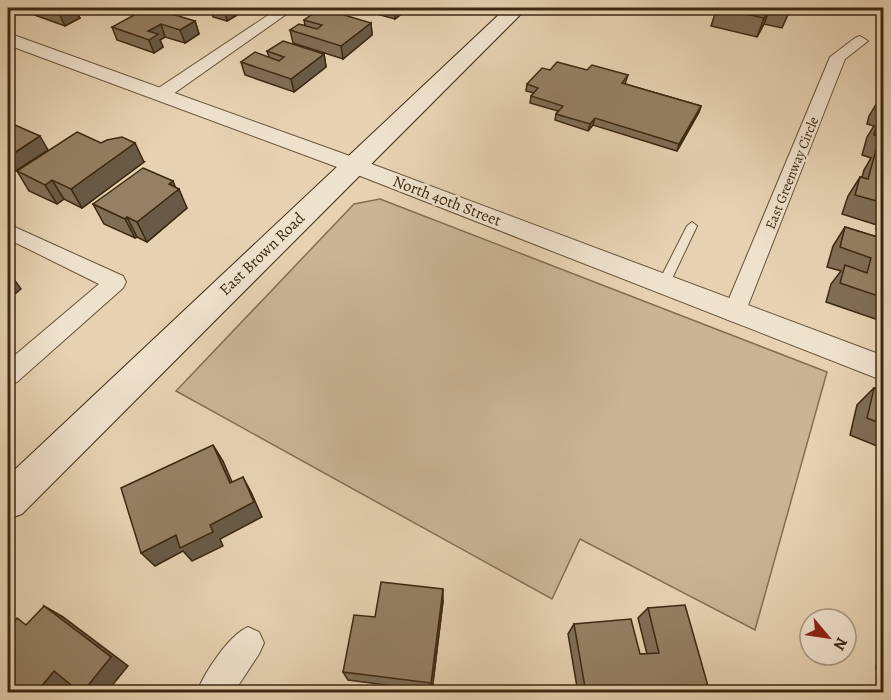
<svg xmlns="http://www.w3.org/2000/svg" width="891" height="700" font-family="Alegreya,serif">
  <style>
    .green { fill: #c9b596; stroke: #826e53; stroke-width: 1.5 }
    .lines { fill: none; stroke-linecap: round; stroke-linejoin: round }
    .service-casing { stroke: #665238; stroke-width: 2 }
    .minor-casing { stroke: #665238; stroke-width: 2 }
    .tertiary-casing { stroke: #665238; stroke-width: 2 }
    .secondary-casing { stroke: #3c2810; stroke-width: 2 }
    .service { fill: #efe2cd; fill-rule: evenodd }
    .minor { fill: #efe2cd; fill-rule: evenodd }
    .tertiary { fill: #efe2cd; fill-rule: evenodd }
    .secondary { fill: #efe2cd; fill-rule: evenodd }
    .wall { fill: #7f6e56; stroke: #3c2810; stroke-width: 1.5 }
    .shaded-wall { fill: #685a46; stroke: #3c2810; stroke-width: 1.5 }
    .building { fill: #948064; stroke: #3c2810; stroke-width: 1.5 }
    .labels { text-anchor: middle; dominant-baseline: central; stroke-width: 5; stroke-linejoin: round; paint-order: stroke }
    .far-street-label { font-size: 14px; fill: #3c2810; stroke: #efe2cd }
    .street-label { font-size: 16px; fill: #3c2810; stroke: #efe2cd }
  </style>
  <rect width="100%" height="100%" fill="#e6d2b2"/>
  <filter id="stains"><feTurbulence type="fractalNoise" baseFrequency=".00333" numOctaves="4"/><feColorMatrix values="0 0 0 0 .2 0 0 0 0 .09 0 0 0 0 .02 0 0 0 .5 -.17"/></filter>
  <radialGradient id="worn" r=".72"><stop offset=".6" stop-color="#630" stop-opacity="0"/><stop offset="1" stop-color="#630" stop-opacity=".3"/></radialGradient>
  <polygon class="green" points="380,199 827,372 755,630 580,539 552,599 176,391 354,204"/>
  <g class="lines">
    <defs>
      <polygon id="service" points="692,222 697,226 669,285 667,288 659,288 657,285 687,226"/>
      <g id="minor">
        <polygon points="279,8 295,8 166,99 154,99 152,95 154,91"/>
        <polygon points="860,36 868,41 845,59 745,313 742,319 734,322 726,319 723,313 830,57 855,38"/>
        <polygon points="8,224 123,276 126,282 123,288 17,382 8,385 8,361 99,284 8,239"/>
        <path d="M248,627L259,632L264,643L259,654L234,692H197C204,673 229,635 248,627Z"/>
      </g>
      <polygon id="tertiary" points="8,33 361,160 884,356 884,381 345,170 8,45"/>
      <polygon id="secondary" points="506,8 527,8 22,514 8,519 8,476"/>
    </defs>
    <use href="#service" class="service-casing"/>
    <use href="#minor" class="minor-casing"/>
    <use href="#tertiary" class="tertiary-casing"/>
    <use href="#secondary" class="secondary-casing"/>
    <use href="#service" class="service"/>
    <use href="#minor" class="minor"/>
    <use href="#tertiary" class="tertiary"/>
    <use href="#secondary" class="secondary"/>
  </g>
  <g class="wall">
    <polygon points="17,8 92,8 78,15 80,18 65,26 18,9"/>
    <polygon points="197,8 239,8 239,10 238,11 239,14 227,21 213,17 212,12"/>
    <polygon points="354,8 409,8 395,19"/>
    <polygon points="717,8 791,8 782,28 764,24 757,37 711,26"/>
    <polygon points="304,20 371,23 372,35 343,59 293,43 290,30 305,25"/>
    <polygon points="195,21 199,34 185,43 165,37 160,40 163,47 154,53 117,40 112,27"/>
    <polygon points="267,51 324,54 326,67 294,92 245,75 241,62 269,57"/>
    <polygon points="884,67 884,84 878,82 881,72"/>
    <polygon points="550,70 587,70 628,75 625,84 701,106 699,112 677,151 593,125 588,131 555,120 556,114 558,111 530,103 531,96 534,93 526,91 527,84"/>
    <polygon points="884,87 884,232 876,230 877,225 842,214 848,196 860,177 862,177 864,170 871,158 862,155 867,137 874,126 867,124 869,116 880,98"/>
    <polygon points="144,162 82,208 64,199 57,204 29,191 17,171"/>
    <polygon points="176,188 187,208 147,242 137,237 135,238 104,224 93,204"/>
    <polygon points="845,227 884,239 884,322 826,302 831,284 841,271 827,267 833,246"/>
    <polygon points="874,388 884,392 884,449 850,435 857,405"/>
    <polygon points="443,601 432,691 348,680 343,672 375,617"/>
    <polygon points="648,608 710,693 578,693 568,634 574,624 640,654 647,654 638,618"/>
    <polygon points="884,620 884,671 876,668"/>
  </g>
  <g class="shaded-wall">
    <polygon points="69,8 92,8 78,15 80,18 65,26 59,13"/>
    <polygon points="224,8 239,8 239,10 238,11 239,14 227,21"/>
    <polygon points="395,8 409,8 395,19"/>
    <polygon points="770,8 764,24 757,37 764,18"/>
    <polygon points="195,21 199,34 185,43 180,30"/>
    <polygon points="371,23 372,35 343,59 341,46"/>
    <polygon points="161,24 165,37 160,40 163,47 154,53 149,40 148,31"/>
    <polygon points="324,54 326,67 294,92 291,79"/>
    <polygon points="701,106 699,112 677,151 679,144"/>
    <polygon points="595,118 593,125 588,131 590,124"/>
    <polygon points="40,136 48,150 8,176 8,157"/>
    <polygon points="135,143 144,162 82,208 71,189"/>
    <polygon points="52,180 64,199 57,204 45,185"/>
    <polygon points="173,181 177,191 179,189 187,208 147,242 137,222 169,184"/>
    <polygon points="127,217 137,237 135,238 125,219"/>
    <polygon points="8,271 21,289 8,300"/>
    <polygon points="213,445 223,461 239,498 230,483"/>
    <polygon points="243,477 251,492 262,517 220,539 223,546 192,561 183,551 155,566 141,553 176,535 210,525"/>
    <polygon points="443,589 443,601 432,691 431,683"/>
    <polygon points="44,606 63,617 128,666 106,693 82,693"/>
    <polygon points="54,671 74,680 63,693 36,693"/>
  </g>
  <g class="building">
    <polygon points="43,8 69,8 59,13"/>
    <polygon points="147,8 152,8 195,21 180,30 161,24 148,31 158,34 149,40 112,27"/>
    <polygon points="321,8 371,23 341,46 290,30 299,24 317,29 322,25 304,20"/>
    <polygon points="718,8 770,8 764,18"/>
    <polygon points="779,8 791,8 790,10"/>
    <polygon points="283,41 324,54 291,79 241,62 255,52 279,61 284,57 267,51"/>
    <polygon points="557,62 587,70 592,65 628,75 622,83 701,106 679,144 595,118 590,124 556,114 563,106 531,96 538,88 527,84 542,68 550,70"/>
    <polygon points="880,97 884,97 884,106 878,105"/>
    <polygon points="879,117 884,119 884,138 874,135"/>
    <polygon points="8,122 40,136 8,157"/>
    <polygon points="77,132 101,143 107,140 122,137 135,143 71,189 52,180 45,185 17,171"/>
    <polygon points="876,150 884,153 884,203 855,195 860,177 868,179"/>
    <polygon points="143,168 173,181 169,184 179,189 137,222 127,217 125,219 93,204"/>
    <polygon points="845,227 884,239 884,298 840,283 845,265 867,273 871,258 840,247"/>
    <polygon points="874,388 884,392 884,425 867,418"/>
    <polygon points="213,445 230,483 243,477 254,502 210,525 213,532 180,548 176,535 141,553 121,488"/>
    <polygon points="381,582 443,589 431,683 343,672 354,615 375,617"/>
    <polygon points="685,605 710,693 586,693 574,624 631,619 640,654 659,653 648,608"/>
    <polygon points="44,606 111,657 82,693 81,693 54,671 36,693 8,693 8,628 17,618 26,625"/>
  </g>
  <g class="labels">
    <g class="far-street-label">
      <text transform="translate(792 173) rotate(-68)">East Greenway Circle</text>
    </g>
    <g class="street-label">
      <text transform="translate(447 201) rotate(21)">North 40th Street</text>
      <text transform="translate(262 254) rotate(-44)">East Brown Road</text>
    </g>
  </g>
  <rect width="891" height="700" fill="none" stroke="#e6d2b2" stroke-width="30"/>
  <rect x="9" y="9" width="873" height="682" fill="none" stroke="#3c2810" stroke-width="3"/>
  <rect x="15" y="15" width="861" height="670" fill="none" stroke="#3c2810" stroke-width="1.5"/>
  <g transform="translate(828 637) rotate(119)"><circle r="28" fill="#efe2cd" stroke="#a79881" stroke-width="1.5"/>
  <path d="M0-4.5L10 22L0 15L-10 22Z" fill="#8f2418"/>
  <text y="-9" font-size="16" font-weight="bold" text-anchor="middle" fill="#3c2810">N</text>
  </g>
  <rect width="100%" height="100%" filter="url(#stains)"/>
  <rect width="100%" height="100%" fill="url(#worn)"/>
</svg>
